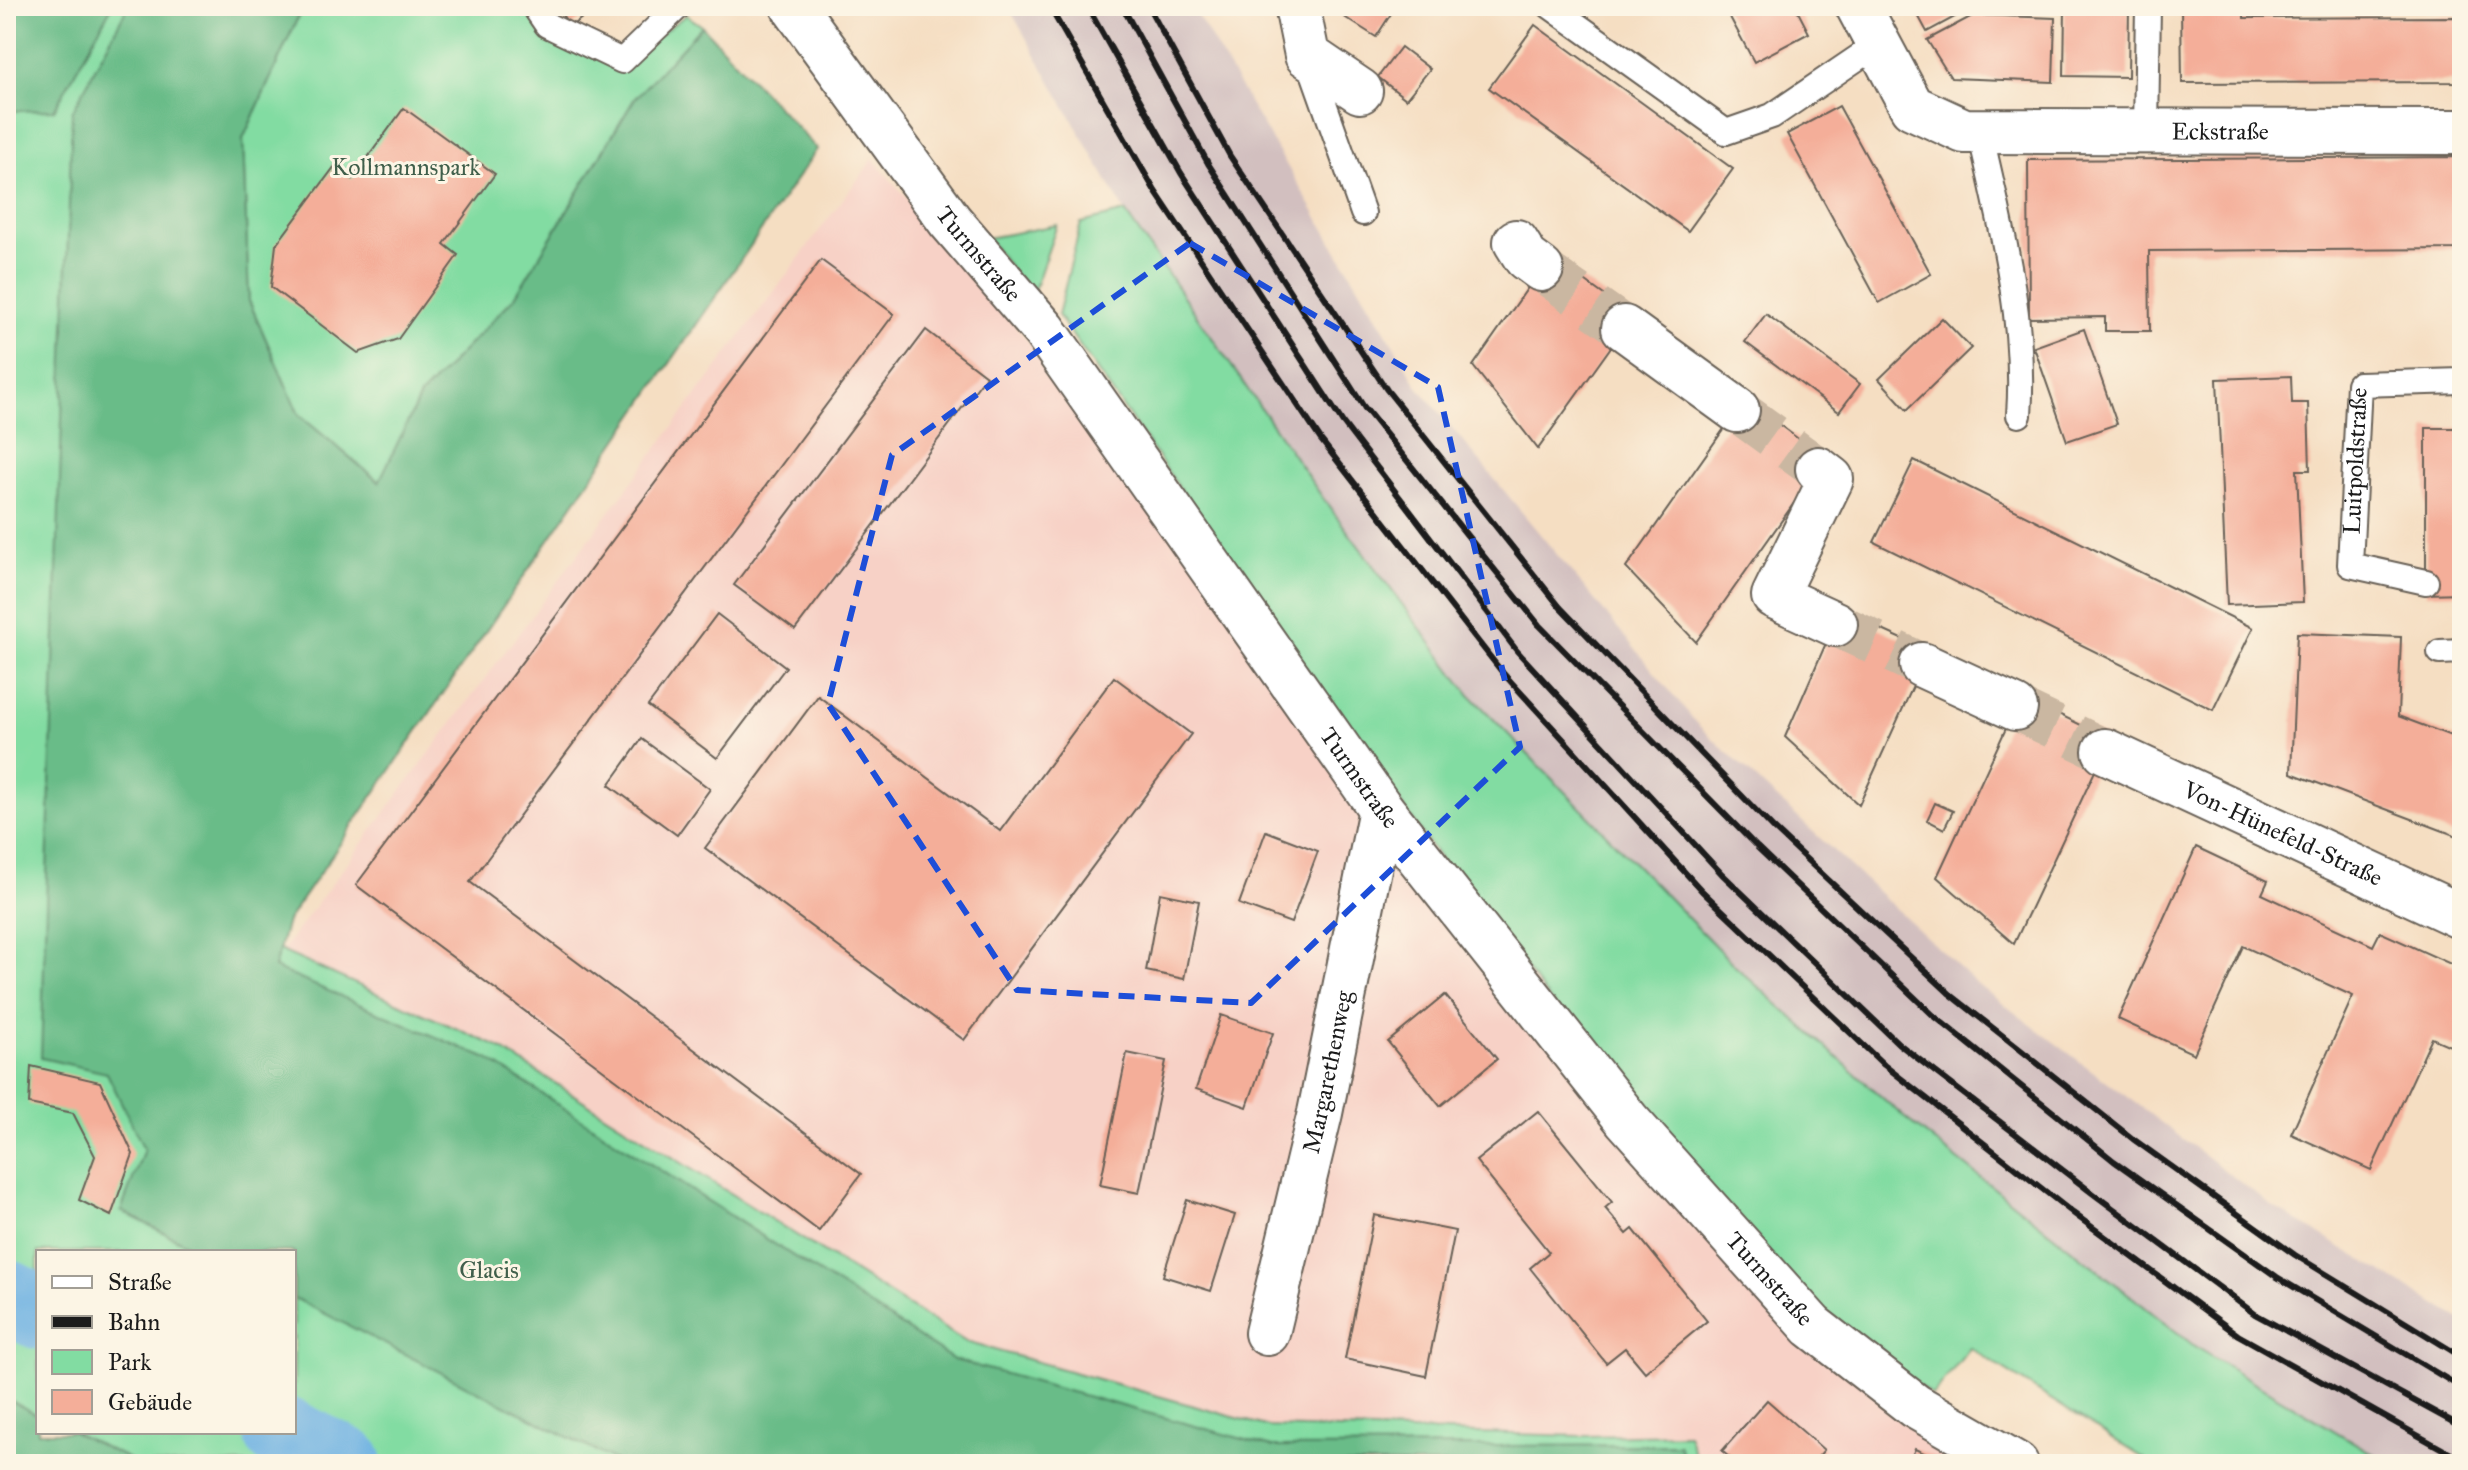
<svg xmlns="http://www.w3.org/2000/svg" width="2468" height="1470" font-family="'IM FELL Great Primer',serif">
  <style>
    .built { fill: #f7d1c6 }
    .industrial { fill: #d2bfbf }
    .green { fill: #82dca2; stroke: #4f7c5f; stroke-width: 2; fill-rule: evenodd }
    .forest { fill: #69bc88; stroke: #426c52; stroke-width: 2 }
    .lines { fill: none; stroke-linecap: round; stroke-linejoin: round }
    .river { stroke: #6cb1e2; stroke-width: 74 }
    .building { fill: #f4ae99 }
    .street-tunnel { stroke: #cab7a1; stroke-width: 44; stroke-dasharray: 44 22; stroke-linecap: butt }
    .lane-casing { stroke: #686056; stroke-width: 28 }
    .street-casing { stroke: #686056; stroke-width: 48 }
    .lane { stroke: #fff; stroke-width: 24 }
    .street { stroke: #fff; stroke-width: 44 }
    .rail { stroke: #1c1c1c; stroke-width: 6 }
    .marked { fill: none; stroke: #1d4ed8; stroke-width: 6; stroke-dasharray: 16 10; stroke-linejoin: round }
    .labels { text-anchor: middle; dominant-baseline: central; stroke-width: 6; stroke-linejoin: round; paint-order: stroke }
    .street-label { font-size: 24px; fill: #1c1c1c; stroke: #fcf5e5 }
    .park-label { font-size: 24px; fill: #405f4b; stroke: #fcf5e5 }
  </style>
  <rect width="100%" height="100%" fill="#fcf5e5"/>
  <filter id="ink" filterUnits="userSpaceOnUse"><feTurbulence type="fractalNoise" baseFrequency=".0125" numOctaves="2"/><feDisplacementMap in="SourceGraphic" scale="16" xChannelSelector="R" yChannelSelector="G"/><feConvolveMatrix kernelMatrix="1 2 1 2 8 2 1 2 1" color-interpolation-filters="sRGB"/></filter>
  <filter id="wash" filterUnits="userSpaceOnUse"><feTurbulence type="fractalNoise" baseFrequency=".006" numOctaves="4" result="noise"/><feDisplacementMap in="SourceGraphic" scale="32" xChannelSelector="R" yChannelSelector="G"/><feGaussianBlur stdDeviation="1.8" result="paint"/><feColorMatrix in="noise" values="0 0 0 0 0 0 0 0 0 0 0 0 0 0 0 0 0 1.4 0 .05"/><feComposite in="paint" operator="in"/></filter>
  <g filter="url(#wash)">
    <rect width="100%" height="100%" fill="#f5dec2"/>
    <polygon class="built" points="873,159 982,287 1978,1464 1698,1464 1688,1434 1583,1436 1269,1427 966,1342 496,1046 281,952"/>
    <polygon class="industrial" points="1008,6 1192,6 1419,388 1698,725 1978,985 2272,1206 2462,1320 2462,1464 2390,1464 2197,1348 1905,1118 1736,967 1470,695 1325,501 1125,212"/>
    <g class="green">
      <path d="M6,6H201L195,821L281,951L496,1046L966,1342L1269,1427L1583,1436L1688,1434L1698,1464H6ZM38,1252H294V1432H38Z"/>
      <polygon points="303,6 522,6 615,67 686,15 702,26 635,98 515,297 420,396 380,482 299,415 249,301 243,139"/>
      <polygon points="1125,212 1325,501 1470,695 1736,967 1905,1118 2197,1348 2390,1464 2153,1464 1970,1348 1932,1396 1810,1302 1651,1130 1442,862 1058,315 1081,223"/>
      <polygon points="1057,225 1032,296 987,238"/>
    </g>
    <g class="forest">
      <polygon points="6,6 112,6 54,110 6,111"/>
      <polygon points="128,6 303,6 243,139 249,301 299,415 379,482 420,396 515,297 635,98 702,26 817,149 287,921 274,968 488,1059 954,1360 1272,1447 1679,1445 1686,1464 621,1464 294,1298 294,1252 202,1252 121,1211 144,1149 107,1073 41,1058 72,112"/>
      <polygon points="6,1398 38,1415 38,1432 73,1432 139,1464 6,1464"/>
    </g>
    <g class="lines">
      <g class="river">
        <polyline points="6,1296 38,1312"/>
        <polyline points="281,1432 346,1464"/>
      </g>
    </g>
    <g id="blocks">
      <g class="building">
        <polygon points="555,6 598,6 571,26"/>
        <polygon points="1327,6 1396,6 1376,37"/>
        <polygon points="1724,6 1795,6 1809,33 1754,62"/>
        <polygon points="1913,6 1975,6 1927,32"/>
        <polygon points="2065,6 2129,6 2128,77 2064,76"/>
        <polygon points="2181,6 2244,6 2244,18 2462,17 2462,82 2182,83"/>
        <polygon points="1974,15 2055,18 2053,82 1951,78 1927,40"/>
        <polygon points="1535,25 1733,169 1688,231 1489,88"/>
        <polygon points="1401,47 1430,69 1406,99 1378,77"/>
        <polygon points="1839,106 1931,274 1879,303 1787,134"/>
        <polygon points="404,108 495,174 444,244 458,255 398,339 358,353 271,287 276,245 335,166 352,179"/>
        <polygon points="2462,157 2462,249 2149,251 2150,331 2105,331 2105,317 2029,318 2028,160"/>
        <polygon points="1550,256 1633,316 1538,449 1473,366"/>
        <polygon points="821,260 894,314 470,882 861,1174 819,1231 356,885"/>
        <polygon points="1766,314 1860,384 1839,412 1745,342"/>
        <polygon points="1942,318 1971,348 1907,410 1879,379"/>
        <polygon points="2084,329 2117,424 2067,441 2034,347"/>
        <polygon points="926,330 986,376 795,630 734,585"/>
        <polygon points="2291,376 2292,403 2308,403 2310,470 2297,470 2303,602 2227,605 2217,379"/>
        <polygon points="1745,399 1825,459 1696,642 1626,568"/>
        <polygon points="2426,428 2462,428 2462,593 2426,594"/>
        <polygon points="1914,460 2253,628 2213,710 1874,542"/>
        <polygon points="1840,611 1929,651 1859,805 1785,737"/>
        <polygon points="717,614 786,667 717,758 648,706"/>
        <polygon points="2297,633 2401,637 2398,716 2462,740 2462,838 2291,773"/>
        <polygon points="1114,677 1191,734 964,1040 705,848 818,696 1000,831"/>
        <polygon points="2021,696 2110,739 2014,944 1937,877"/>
        <polygon points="642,739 710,789 677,835 609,785"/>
        <polygon points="1935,803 1953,811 1944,829 1927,820"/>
        <polygon points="1266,831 1318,851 1291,923 1239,904"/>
        <polygon points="2196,847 2268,881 2262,894 2373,946 2380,932 2462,969 2458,984 2462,986 2462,1051 2432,1038 2371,1170 2291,1134 2353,996 2243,946 2194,1054 2118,1019"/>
        <polygon points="1160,893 1199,901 1184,979 1146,971"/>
        <polygon points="1445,995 1497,1059 1440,1106 1388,1042"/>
        <polygon points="1221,1015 1273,1033 1247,1107 1196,1089"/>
        <polygon points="1127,1053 1166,1061 1139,1193 1100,1185"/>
        <polygon points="31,1066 100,1082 133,1154 111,1216 79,1200 95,1156 73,1113 29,1104"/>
        <polygon points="1538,1111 1612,1202 1605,1208 1627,1234 1633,1229 1707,1321 1645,1372 1625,1348 1606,1363 1530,1268 1549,1252 1476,1161"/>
        <polygon points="1187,1200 1235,1215 1211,1291 1163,1276"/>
        <polygon points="1374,1215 1455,1231 1426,1376 1345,1359"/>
        <polygon points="1767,1400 1824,1450 1812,1464 1737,1464 1722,1451"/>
        <polygon points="1915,1449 1948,1464 1908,1464"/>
      </g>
    </g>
  </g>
  <g filter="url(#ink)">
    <use href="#blocks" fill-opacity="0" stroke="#686056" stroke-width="2"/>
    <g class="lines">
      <g class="street-tunnel">
        <polyline points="1541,269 1624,328"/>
        <polyline points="1737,410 1818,469"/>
        <polyline points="1835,624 1922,665"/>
        <polyline points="2015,708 2105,751"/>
      </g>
      <defs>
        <g id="lane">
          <polyline points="534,6 547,25 622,61 679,6"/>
          <polyline points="1550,6 1726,132 1772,116 1878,44"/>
          <polyline points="1309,61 1363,213"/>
          <polyline points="2146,130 2148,6"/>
          <path d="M1980,132C2001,225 2026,319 2019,415"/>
          <path id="s1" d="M2426,582L2350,565L2359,384L2462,381"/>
          <polyline points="2440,652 2462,651"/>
        </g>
        <g id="street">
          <path id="s2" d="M793,6L950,221L1044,330L1381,809L1627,1120L1812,1326L1915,1406L2016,1464"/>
          <polyline points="1297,6 1307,55 1360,91"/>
          <path id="s3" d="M1858,6L1912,107L1964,131L2462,132"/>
          <polyline points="1516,242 1526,258 1541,269"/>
          <polyline points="1624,328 1737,410"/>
          <polyline points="1818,469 1831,479 1774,596 1835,624"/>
          <polyline points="1922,665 2015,708"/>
          <path id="s4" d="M2105,751L2462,917"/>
          <path id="s5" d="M1267,1333L1320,1113L1381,809"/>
        </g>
      </defs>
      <use href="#lane" class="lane-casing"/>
      <use href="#street" class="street-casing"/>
      <use href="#lane" class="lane"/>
      <use href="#street" class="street"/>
      <g class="rail">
        <polyline points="1049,6 1155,191 1321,440 1502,672 1702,891 1884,1065 2073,1213 2238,1335 2462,1460"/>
        <polyline points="1087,6 1181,173 1343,423 1517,651 1722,874 1899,1044 2091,1192 2255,1314 2462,1427"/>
        <polyline points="1122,6 1209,165 1364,407 1539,625 1757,847 1934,1016 2114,1161 2277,1277 2462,1388"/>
        <polyline points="1148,6 1230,156 1387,390 1560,607 1774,829 1950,994 2133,1139 2295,1255 2462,1357"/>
      </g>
    </g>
  </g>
  <path class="marked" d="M1190,243L1438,387L1520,747L1251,1003L1017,990L828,704L892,455Z"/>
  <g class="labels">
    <g class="street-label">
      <text stroke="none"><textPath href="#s3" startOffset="428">Eckstraße</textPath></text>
      <text stroke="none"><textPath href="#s2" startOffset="310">Turmstraße</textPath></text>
      <text stroke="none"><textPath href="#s1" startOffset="182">Luitpoldstraße</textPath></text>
      <text stroke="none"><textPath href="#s2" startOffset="958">Turmstraße</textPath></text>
      <text stroke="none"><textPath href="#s4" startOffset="196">Von-Hünefeld-Straße</textPath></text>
      <text stroke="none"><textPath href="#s5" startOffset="268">Margarethenweg</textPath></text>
      <text stroke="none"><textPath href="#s2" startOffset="1606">Turmstraße</textPath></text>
    </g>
    <g class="park-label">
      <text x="406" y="167">Kollmannspark</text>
      <text x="489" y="1270">Glacis</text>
    </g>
  </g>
  <rect width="2468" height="1470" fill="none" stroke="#fcf5e5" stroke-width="32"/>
  <rect x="36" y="1250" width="260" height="184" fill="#fcf5e5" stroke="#a29e95" stroke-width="2"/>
  <rect x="52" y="1276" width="40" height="12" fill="#ffffff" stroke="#a29e95" stroke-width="2"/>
  <text x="108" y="1290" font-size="24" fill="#1c1c1c">Straße</text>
  <rect x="52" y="1316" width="40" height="12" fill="#1c1c1c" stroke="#a29e95" stroke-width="2"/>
  <text x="108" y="1330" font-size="24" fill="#1c1c1c">Bahn</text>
  <rect x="52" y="1350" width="40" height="24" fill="#82dca2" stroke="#a29e95" stroke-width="2"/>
  <text x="108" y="1370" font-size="24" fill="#1c1c1c">Park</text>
  <rect x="52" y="1390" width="40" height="24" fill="#f4ae99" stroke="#a29e95" stroke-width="2"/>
  <text x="108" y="1410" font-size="24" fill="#1c1c1c">Gebäude</text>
</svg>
